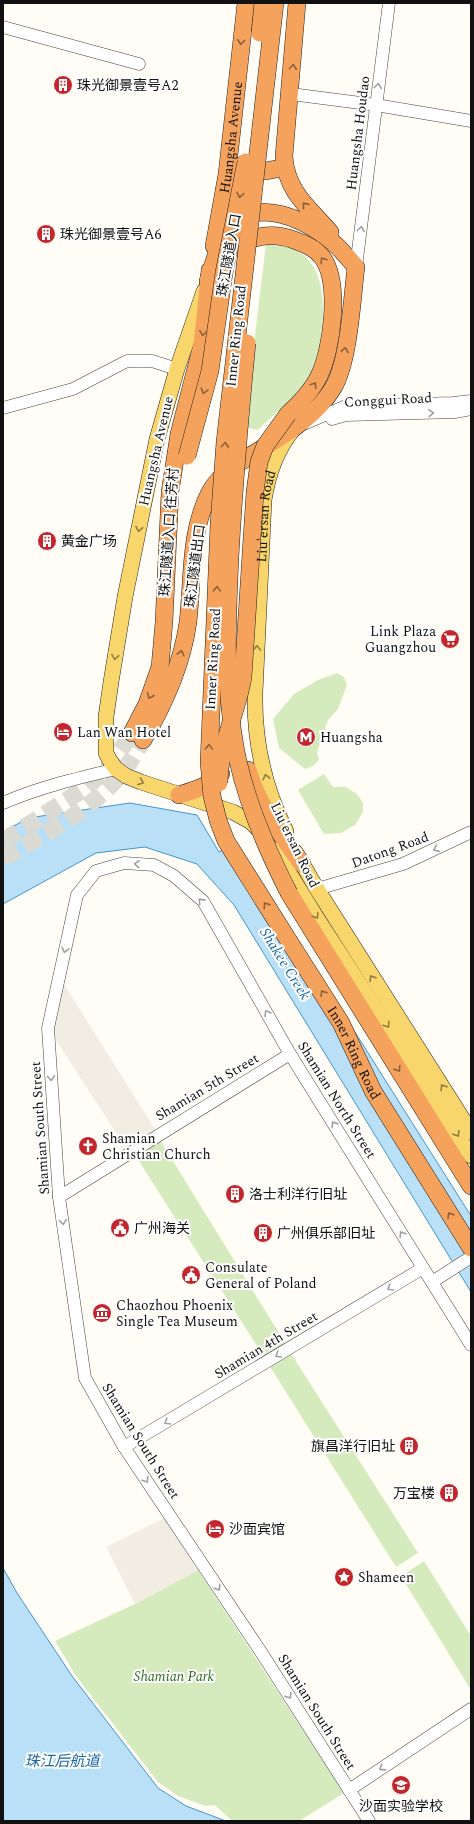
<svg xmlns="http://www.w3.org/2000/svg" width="474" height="1824" font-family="Spectral,'Noto Sans SC',serif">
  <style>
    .green { fill: #d5ebbd }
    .plaza { fill: #f1ede2 }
    .water { fill: #b9e0f7; stroke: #3f96cf }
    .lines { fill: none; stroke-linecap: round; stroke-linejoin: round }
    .highway-tunnel { stroke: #dbdad3; stroke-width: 17; stroke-dasharray: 17 8; stroke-linecap: butt }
    .minor-casing { stroke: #444; stroke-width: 13 }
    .major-casing { stroke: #222; stroke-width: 16 }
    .highway-casing { stroke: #222; stroke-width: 18 }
    .minor { stroke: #fff; stroke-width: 12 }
    .major { stroke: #f9d66b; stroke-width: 15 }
    .highway { stroke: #f5a25d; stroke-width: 17 }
    .highway-bridge-casing { stroke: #222; stroke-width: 18; stroke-linecap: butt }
    .highway-bridge { stroke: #f5a25d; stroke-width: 17 }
    .oneway { stroke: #8e613b }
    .oneway2 { stroke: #a0a0a0 }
    .oneway3 { stroke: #917d42 }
    .labels { text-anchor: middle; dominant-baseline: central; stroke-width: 4; stroke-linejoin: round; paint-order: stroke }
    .poi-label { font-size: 14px; fill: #111; stroke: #fff; text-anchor: start }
    .street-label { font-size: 14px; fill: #111; stroke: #fff }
    .park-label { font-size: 14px; font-style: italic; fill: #2f6b1f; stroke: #fff }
    .water-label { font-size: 15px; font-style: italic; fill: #1768a6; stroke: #fff }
  </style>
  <rect width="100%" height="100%" fill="#fffdf5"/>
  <g class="green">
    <path d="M266,244C275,245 284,246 293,249C326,263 325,307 321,336C319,349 318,363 311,375C299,397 275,412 258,430L244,427Z"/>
    <polygon points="337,673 344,677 347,685 338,709 328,720 317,752 319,760 313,766 305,769 279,748 273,719 294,694 318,680"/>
    <polygon points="324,774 333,787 346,787 357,794 363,803 363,812 355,825 341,833 324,834 298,790"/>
    <polygon points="160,1140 287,1346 266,1360 135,1155"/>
    <polygon points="290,1352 418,1553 396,1567 269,1365"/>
    <polygon points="424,1561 471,1636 471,1690 401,1576"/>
    <polygon points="198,1570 344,1793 299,1821 232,1821 215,1805 205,1806 178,1796 158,1782 76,1676 55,1641 135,1604"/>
  </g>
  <g class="plaza">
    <polygon points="59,976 158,1134 129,1153 48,1028"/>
    <polygon points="164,1518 198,1570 135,1604 106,1547"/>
  </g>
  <g class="water">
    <polygon points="130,803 197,815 219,852 235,842 471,1216 471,1292 234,905 197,864 145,847 96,853 3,904 3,832 28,818"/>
    <polygon points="3,1568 17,1593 72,1676 158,1788 186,1806 226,1821 3,1821"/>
  </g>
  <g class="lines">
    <g class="highway-tunnel">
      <polyline points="3,841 84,789 109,767 132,733"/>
      <path d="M3,858C40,837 87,812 116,780C127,768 135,754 143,740"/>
    </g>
    <defs>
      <g id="minor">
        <polyline points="3,27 139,64"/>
        <polyline points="291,94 376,105 471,121"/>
        <polyline points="356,267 389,3"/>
        <polyline points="3,408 73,389 127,361 152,361 177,369"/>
        <polyline points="332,419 346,415 455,412 471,409"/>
        <polyline points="306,423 346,406 453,403 471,401"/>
        <path d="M3,803C40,787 78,778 116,769"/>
        <polyline points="317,889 403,864 471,832"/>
        <polyline points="59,1197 290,1054"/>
        <polyline points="432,1282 471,1257"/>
        <polyline points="124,1447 423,1268"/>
        <polyline points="349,1790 471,1709"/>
        <polyline points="369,1821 261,1652 124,1447 85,1378 59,1197 48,1028 77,895 96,871 124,863 154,865 174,876 203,901 290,1054 471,1345"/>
      </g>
      <g id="major">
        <polyline points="204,291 177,369 157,439 125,597 111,682 106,717 106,753 109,759 116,769 126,776 141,782 233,812 251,822 262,833"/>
        <path id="s1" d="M286,831C265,789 254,741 255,693L264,500C268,475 276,451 292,431"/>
        <polyline points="275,850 315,915 471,1156"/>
        <polyline points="296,853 317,889 471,1132"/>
      </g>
      <g id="highway">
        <path d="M297,3L284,156C286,191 308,207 330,232"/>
        <path d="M244,164C256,176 270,170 285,167"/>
        <path id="s2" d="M214,246L227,174L246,3"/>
        <path d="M236,247C254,235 273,232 294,240C305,244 315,248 322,257C341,282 332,350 319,376C312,391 300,403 288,414"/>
        <polyline points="132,733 147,704 160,667 164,622 170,492 179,434 202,345 210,270"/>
        <path d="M143,740C165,703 182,665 188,622C193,579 189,532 210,492C222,470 247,458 268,445C292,430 318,413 333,388C349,362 352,299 356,267C350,260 344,253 338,247C311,221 254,192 226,232C218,245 213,266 208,281"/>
        <path d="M248,770C258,805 281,835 302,864"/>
        <path d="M179,795C195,790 209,786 221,774"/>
        <polyline points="289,893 471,1186"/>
        <path id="s3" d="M287,938L341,1023L373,1091L471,1248"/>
      </g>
    </defs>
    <use href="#minor" class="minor-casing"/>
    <use href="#major" class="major-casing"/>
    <use href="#highway" class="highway-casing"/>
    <use href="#minor" class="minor"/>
    <use href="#major" class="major"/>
    <use href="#highway" class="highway"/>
    <defs>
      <g id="highway-bridge">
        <polyline points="275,3 225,442 219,524 209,762 212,796 218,820 226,841 287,938"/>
        <polyline points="260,33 263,3"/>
        <path d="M247,343C240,414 234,485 230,557C227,622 224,688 236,752C246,802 266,848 289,893"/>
        <polyline points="187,456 210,371 224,273 246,162"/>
        <path d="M219,783C219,746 237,713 243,677L255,492L259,462L265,446L288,414"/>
      </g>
    </defs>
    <use href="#highway-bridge" class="highway-bridge-casing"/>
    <use href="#highway-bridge" class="highway-bridge"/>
  </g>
  <defs><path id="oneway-chevron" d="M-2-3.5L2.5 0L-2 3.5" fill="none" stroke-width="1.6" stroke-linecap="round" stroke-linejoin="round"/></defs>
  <g class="oneway">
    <use href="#oneway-chevron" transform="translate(241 42) rotate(96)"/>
    <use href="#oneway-chevron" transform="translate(293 67) rotate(-86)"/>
    <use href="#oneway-chevron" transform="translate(240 195) rotate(101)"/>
    <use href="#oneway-chevron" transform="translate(305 205) rotate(-129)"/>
    <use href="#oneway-chevron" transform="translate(323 260) rotate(-123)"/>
    <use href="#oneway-chevron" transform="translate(203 333) rotate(97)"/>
    <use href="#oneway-chevron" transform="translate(345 350) rotate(-79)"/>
    <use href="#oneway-chevron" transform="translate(314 385) rotate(-57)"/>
    <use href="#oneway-chevron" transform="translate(204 391) rotate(106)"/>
    <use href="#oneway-chevron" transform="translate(225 445) rotate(-85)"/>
    <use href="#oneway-chevron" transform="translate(217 589) rotate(-88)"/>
    <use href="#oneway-chevron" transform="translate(181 653) rotate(-76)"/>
    <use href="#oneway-chevron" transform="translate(150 696) rotate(112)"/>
    <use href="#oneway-chevron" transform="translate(209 747) rotate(-88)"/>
    <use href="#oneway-chevron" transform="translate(266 905) rotate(-123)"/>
    <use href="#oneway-chevron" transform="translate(323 993) rotate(-122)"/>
    <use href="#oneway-chevron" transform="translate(398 1069) rotate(58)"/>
    <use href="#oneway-chevron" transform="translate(450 1215) rotate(-122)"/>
  </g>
  <g class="oneway2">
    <use href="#oneway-chevron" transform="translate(378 86) rotate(-83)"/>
    <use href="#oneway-chevron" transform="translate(361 229) rotate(-82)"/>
    <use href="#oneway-chevron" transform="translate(431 413) rotate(-2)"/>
    <use href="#oneway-chevron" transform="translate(436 849) rotate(156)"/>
    <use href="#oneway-chevron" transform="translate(137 864) rotate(-176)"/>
    <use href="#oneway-chevron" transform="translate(201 901) rotate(-132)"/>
    <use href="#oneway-chevron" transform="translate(65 950) rotate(103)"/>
    <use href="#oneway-chevron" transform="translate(267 1013) rotate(-120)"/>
    <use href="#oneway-chevron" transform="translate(51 1078) rotate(86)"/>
    <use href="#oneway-chevron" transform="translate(334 1124) rotate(-122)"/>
    <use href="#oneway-chevron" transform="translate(63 1222) rotate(82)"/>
    <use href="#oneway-chevron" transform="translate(402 1234) rotate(-122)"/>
    <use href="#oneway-chevron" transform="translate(390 1288) rotate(149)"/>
    <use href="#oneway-chevron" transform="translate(278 1355) rotate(149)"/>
    <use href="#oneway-chevron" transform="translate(167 1422) rotate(149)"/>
    <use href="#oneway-chevron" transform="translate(146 1480) rotate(56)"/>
    <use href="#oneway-chevron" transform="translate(218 1588) rotate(56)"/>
    <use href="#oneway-chevron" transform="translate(289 1696) rotate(58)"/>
    <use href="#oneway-chevron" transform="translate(382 1768) rotate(147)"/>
  </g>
  <g class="oneway3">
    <use href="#oneway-chevron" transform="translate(139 529) rotate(101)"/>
    <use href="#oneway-chevron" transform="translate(257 648) rotate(-88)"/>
    <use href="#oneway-chevron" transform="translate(115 657) rotate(99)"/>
    <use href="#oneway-chevron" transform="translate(266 777) rotate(-104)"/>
    <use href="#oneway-chevron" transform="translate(141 782) rotate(21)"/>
    <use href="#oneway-chevron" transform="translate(316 916) rotate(58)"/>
    <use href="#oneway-chevron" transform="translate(372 978) rotate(-122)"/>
    <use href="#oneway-chevron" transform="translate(387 1025) rotate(57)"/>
    <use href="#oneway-chevron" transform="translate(443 1087) rotate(-122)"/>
    <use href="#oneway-chevron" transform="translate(457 1134) rotate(58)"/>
  </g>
  <defs>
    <symbol id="building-disc" viewBox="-11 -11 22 22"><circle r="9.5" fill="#c4262e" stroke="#fff"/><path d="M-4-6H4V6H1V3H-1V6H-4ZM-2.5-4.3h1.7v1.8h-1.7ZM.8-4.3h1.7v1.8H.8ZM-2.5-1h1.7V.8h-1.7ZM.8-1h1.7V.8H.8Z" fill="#fff"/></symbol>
    <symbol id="supermarket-disc" viewBox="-11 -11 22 22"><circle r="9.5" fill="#c4262e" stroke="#fff"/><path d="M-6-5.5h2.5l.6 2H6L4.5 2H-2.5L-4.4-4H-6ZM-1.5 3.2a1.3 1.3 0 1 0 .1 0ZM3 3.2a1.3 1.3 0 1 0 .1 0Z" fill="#fff"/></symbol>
    <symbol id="hotel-disc" viewBox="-11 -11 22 22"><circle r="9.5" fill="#c4262e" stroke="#fff"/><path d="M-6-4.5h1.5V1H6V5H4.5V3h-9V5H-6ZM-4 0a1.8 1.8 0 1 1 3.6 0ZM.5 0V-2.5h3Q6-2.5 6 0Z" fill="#fff"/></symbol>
    <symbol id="metro-disc" viewBox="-11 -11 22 22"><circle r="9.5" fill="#c4262e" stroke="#fff"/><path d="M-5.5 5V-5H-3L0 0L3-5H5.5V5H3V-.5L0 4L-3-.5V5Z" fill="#fff"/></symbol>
    <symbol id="church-disc" viewBox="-11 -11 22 22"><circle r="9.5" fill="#c4262e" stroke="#fff"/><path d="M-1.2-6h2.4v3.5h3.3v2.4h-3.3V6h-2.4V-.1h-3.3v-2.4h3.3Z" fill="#fff"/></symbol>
    <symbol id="civic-disc" viewBox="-11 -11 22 22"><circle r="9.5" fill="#c4262e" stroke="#fff"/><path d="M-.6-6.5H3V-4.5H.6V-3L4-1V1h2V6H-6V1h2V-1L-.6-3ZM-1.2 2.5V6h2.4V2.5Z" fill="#fff"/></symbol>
    <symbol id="museum-disc" viewBox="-11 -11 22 22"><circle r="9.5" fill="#c4262e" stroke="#fff"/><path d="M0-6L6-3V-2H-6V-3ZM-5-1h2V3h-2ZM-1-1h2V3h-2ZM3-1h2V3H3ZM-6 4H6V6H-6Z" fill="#fff"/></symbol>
    <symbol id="sight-disc" viewBox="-11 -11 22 22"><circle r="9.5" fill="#c4262e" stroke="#fff"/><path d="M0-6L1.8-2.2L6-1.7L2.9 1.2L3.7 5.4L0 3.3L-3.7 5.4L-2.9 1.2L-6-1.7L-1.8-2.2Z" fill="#fff"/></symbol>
    <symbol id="school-disc" viewBox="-11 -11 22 22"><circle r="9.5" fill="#c4262e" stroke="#fff"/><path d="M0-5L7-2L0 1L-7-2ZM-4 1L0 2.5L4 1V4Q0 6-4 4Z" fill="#fff"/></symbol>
  </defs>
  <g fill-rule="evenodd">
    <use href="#building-disc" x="52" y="74" width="22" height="22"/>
    <use href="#building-disc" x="35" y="223" width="22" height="22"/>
    <use href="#building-disc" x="36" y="530" width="22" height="22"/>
    <use href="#supermarket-disc" x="439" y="628" width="22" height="22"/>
    <use href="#hotel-disc" x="52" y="721" width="22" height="22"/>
    <use href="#metro-disc" x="295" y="726" width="22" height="22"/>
    <use href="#church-disc" x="77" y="1135" width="22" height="22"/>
    <use href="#building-disc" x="224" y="1183" width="22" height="22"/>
    <use href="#civic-disc" x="109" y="1217" width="22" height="22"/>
    <use href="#building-disc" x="252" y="1222" width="22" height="22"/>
    <use href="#civic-disc" x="180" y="1264" width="22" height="22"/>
    <use href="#museum-disc" x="91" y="1302" width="22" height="22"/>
    <use href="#building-disc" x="398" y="1435" width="22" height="22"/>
    <use href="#building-disc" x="438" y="1482" width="22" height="22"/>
    <use href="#hotel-disc" x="204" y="1518" width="22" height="22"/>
    <use href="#sight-disc" x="333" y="1566" width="22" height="22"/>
    <use href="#school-disc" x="390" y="1774" width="22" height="22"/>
  </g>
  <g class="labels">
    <g class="poi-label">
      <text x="77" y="85">珠光御景壹号A2</text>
      <text x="60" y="234">珠光御景壹号A6</text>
      <text x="61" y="541">黄金广场</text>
      <text x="436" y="631" text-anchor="end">Link Plaza<tspan x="436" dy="16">Guangzhou</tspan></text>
      <text x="77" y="732">Lan Wan Hotel</text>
      <text x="320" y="737">Huangsha</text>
      <text x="102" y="1138">Shamian<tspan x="102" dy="16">Christian Church</tspan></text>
      <text x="249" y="1194">洛士利洋行旧址</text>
      <text x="134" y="1228">广州海关</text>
      <text x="277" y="1233">广州俱乐部旧址</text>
      <text x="205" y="1267">Consulate<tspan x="205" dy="16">General of Poland</tspan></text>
      <text x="116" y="1305">Chaozhou Phoenix<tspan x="116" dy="16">Single Tea Museum</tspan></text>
      <text x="395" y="1446" text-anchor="end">旗昌洋行旧址</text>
      <text x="435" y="1493" text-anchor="end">万宝楼</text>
      <text x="229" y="1529">沙面宾馆</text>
      <text x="358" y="1577">Shameen</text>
      <text x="401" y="1806" text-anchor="middle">沙面实验学校</text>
    </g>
    <g class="street-label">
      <text transform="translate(358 133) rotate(-83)">Huangsha Houdao</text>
      <text stroke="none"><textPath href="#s2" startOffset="110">Huangsha Avenue</textPath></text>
      <text transform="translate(229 255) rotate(-80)">珠江隧道入口</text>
      <text transform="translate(236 336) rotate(-84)">Inner Ring Road</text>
      <text transform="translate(388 400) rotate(-3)">Conggui Road</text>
      <text transform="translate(156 451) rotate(-77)">Huangsha Avenue</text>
      <text stroke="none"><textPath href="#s1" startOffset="320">Liu'ersan Road</textPath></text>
      <text transform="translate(169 532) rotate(-86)">珠江隧道入口 往芳村</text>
      <text transform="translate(195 566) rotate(-83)">珠江隧道出口</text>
      <text transform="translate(213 659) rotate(-87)">Inner Ring Road</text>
      <text transform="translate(295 845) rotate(64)">Liu'ersan Road</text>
      <text transform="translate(390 850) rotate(-20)">Datong Road</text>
      <text stroke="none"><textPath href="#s3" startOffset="133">Inner Ring Road</textPath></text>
      <text transform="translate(207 1087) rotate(-31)">Shamian 5th Street</text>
      <text transform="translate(337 1100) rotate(58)">Shamian North Street</text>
      <text transform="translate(40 1128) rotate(-94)">Shamian South Street</text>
      <text transform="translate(266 1345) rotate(-31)">Shamian 4th Street</text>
      <text transform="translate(141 1441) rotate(58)">Shamian South Street</text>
      <text transform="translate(317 1712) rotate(58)">Shamian South Street</text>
    </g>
    <g class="park-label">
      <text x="174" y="1676">Shamian Park</text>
    </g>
    <g class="water-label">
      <text transform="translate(285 964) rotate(58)">Shakee Creek</text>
      <text x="62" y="1761">珠江后航道</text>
    </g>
  </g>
  <rect width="474" height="1824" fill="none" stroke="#111111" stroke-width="8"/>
</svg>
